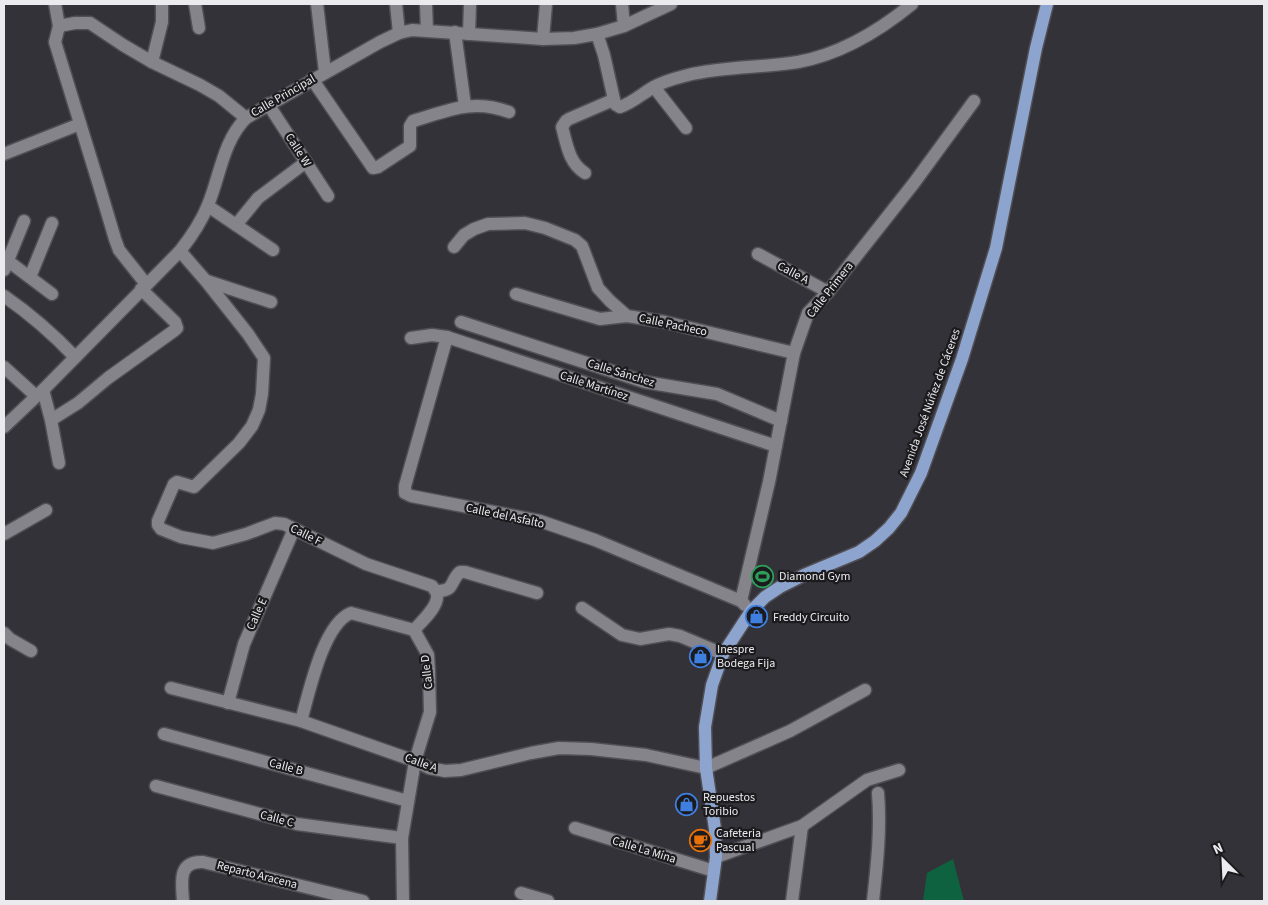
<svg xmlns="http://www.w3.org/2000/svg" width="1268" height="905" font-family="'Source Sans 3',sans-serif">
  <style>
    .green { fill: #0f623f }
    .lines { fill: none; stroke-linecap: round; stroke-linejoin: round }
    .minor-casing { stroke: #514f55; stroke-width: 15 }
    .major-casing { stroke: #514f55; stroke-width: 15 }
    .minor { stroke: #85848b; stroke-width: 12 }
    .major { stroke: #8da5ce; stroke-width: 12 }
    .labels { text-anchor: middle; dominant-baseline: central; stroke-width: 4.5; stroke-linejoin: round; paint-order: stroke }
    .street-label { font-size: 12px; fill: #ebeaee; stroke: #1b1a1d }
    .poi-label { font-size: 12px; fill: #ebeaee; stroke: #1b1a1d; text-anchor: start }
  </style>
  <rect width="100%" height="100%" fill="#333238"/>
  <polygon class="green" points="953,859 964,901 923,901 927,873"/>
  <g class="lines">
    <defs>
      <g id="minor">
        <polyline points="55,4 59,26 55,42 99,185 115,239 119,250 146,284"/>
        <polyline points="195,4 199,28"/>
        <polyline points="317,4 325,72"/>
        <polyline points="396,4 399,33"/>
        <polyline points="426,4 427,31"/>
        <polyline points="622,4 624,26"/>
        <polyline points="59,26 75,23 90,23 123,45 152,62 200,85 219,96 246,118"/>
        <polyline points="455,32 465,106"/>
        <polyline points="469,34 470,4"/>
        <path d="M597,34L604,55L615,104L620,107C632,103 642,94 652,88C663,81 676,78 688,75C724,66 762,68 798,62C841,54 879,31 912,4"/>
        <polyline points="543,39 546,4"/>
        <polyline points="152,62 162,22 162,4"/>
        <path d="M312,79L373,168L378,167L410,146V126L413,121C447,111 473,98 509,112"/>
        <polyline points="654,87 686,128"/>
        <polyline points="268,104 328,196"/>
        <polyline points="4,154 80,124"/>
        <path d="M585,173C569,163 567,145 562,127L566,121L569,119L613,100"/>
        <polyline points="208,206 273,250"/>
        <polyline points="236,225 258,198 306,162"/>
        <polyline points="454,247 464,235 474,229 488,224 525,223 545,228 575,240 582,246 598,288 610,301 627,316 665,322 794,353"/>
        <path d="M180,251L206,281L248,334L264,358L262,394L259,410L252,426L239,443L194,487L177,482L174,484L158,521V525L161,529L181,537L213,543L246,534L275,523L284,524L366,564L432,586C434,589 438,593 437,597C437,608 421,622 414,630"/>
        <polyline points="758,254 828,292"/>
        <polyline points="8,261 52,294"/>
        <polyline points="4,270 24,221"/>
        <polyline points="30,277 52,223"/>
        <polyline points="207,281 271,302"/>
        <polyline points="516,294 600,319 627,316"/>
        <path d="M4,296C30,314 53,334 75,357"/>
        <polyline points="461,322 645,382 717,394 781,421"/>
        <polyline points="447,337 405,486 405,493 411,496 540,521 595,540 741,601 745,605"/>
        <polyline points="411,338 432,335 447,337 776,446"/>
        <polyline points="4,367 36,396"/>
        <polyline points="43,390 51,420 59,463"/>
        <polyline points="51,420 78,403 108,378 175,330 177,328 175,322 141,289"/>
        <path d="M4,427L43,390L180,251C191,237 201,223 208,205C220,176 223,141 246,118L380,42L399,33L412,30L543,39L574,38L597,34L624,26L671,4"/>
        <polyline points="4,534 46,510"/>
        <path d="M436,591C456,591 449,582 460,572H465L537,593"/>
        <polyline points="741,601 769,482 794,353 808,313 828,292 914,183 974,101"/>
        <polyline points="582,608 622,635 640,639 669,634 680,636 723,654"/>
        <polyline points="4,633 10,639 31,651"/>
        <polyline points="171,688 301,721 415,761 429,768 445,771 461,770 531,753 559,748 591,749 646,755 706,768 790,731 865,690"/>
        <polyline points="228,703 244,644 294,529"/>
        <path d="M301,721C309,693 323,624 351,613L414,630L428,655L429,670L430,712L415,761L402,838L403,901"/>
        <polyline points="164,734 408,801"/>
        <polyline points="156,786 297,824 402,838"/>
        <polyline points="575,828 714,871"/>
        <polyline points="716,857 802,826 867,780 899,770"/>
        <polyline points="521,893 548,901"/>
        <path d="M183,901C182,883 177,861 203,862L363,901"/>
        <polyline points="792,901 802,826"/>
        <path d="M873,901C877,865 881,829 878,793"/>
      </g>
      <polyline id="major" points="710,901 716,857 715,829 706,768 705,727 712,685 723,654 751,611 765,597 780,587 804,575 859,552 875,541 889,528 901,513 921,473 962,359 996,248 1036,48 1047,4"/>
    </defs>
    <use href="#minor" class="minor-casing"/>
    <use href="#major" class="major-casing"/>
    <use href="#minor" class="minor"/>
    <use href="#major" class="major"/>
  </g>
  <defs>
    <symbol id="stadium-ring" viewBox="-11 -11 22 22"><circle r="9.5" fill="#1b1a1d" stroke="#2e9e5b" stroke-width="1.5"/><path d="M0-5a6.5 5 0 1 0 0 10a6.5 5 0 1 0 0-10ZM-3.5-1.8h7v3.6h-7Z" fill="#2e9e5b"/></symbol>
    <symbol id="shop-ring" viewBox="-11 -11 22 22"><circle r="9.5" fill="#1b1a1d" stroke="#3f7fe0" stroke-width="1.5"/><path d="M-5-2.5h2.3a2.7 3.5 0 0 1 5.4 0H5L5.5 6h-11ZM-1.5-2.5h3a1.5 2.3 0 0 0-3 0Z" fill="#3f7fe0"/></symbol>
    <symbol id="cafe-ring" viewBox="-11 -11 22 22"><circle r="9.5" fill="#1b1a1d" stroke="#e8710a" stroke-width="1.5"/><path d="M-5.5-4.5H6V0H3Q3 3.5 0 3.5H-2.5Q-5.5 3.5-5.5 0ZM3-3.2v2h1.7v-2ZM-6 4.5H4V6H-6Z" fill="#e8710a"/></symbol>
  </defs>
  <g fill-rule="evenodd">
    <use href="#stadium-ring" x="750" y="564" width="25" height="25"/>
    <use href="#shop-ring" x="744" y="604" width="25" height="25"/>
    <use href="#shop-ring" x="688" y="644" width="25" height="25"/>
    <use href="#shop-ring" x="674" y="792" width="25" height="25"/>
    <use href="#cafe-ring" x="688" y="828" width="25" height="25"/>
  </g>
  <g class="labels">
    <g class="street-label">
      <text transform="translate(283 96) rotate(-30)">Calle Principal</text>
      <text transform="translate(298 150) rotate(57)">Calle W</text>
      <text transform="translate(793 273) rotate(28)">Calle A</text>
      <text transform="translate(830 290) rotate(-52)">Calle Primera</text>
      <text transform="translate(673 325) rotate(12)">Calle Pacheco</text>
      <text transform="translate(621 373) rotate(17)">Calle Sánchez</text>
      <text transform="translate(594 386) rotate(18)">Calle Martínez</text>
      <text transform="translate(930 403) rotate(-70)">Avenida José Núñez de Cáceres</text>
      <text transform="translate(505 516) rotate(12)">Calle del Asfalto</text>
      <text transform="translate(306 535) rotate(26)">Calle F</text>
      <text transform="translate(257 614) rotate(-66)">Calle E</text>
      <text transform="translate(427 672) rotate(-97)">Calle D</text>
      <text transform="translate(421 763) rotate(20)">Calle A</text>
      <text transform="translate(286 767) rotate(15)">Calle B</text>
      <text transform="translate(277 819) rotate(15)">Calle C</text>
      <text transform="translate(644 850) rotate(17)">Calle La Mina</text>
      <text transform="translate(257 875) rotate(14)">Reparto Aracena</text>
    </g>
    <g class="poi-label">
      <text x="779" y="576">Diamond Gym</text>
      <text x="773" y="617">Freddy Circuito</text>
      <text x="717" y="649">Inespre<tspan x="717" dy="14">Bodega Fija</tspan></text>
      <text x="703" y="797">Repuestos<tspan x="703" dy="14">Toribio</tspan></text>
      <text x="716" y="833">Cafeteria<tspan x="716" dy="14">Pascual</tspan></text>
    </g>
  </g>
  <rect width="1268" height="905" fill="none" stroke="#ebeaee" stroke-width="10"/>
  <g transform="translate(1223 860) rotate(336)" stroke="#1b1a1d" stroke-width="4" paint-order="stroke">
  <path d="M0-4L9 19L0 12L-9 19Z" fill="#ebeaee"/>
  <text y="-8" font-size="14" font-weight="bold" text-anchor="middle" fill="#ebeaee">N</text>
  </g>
</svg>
